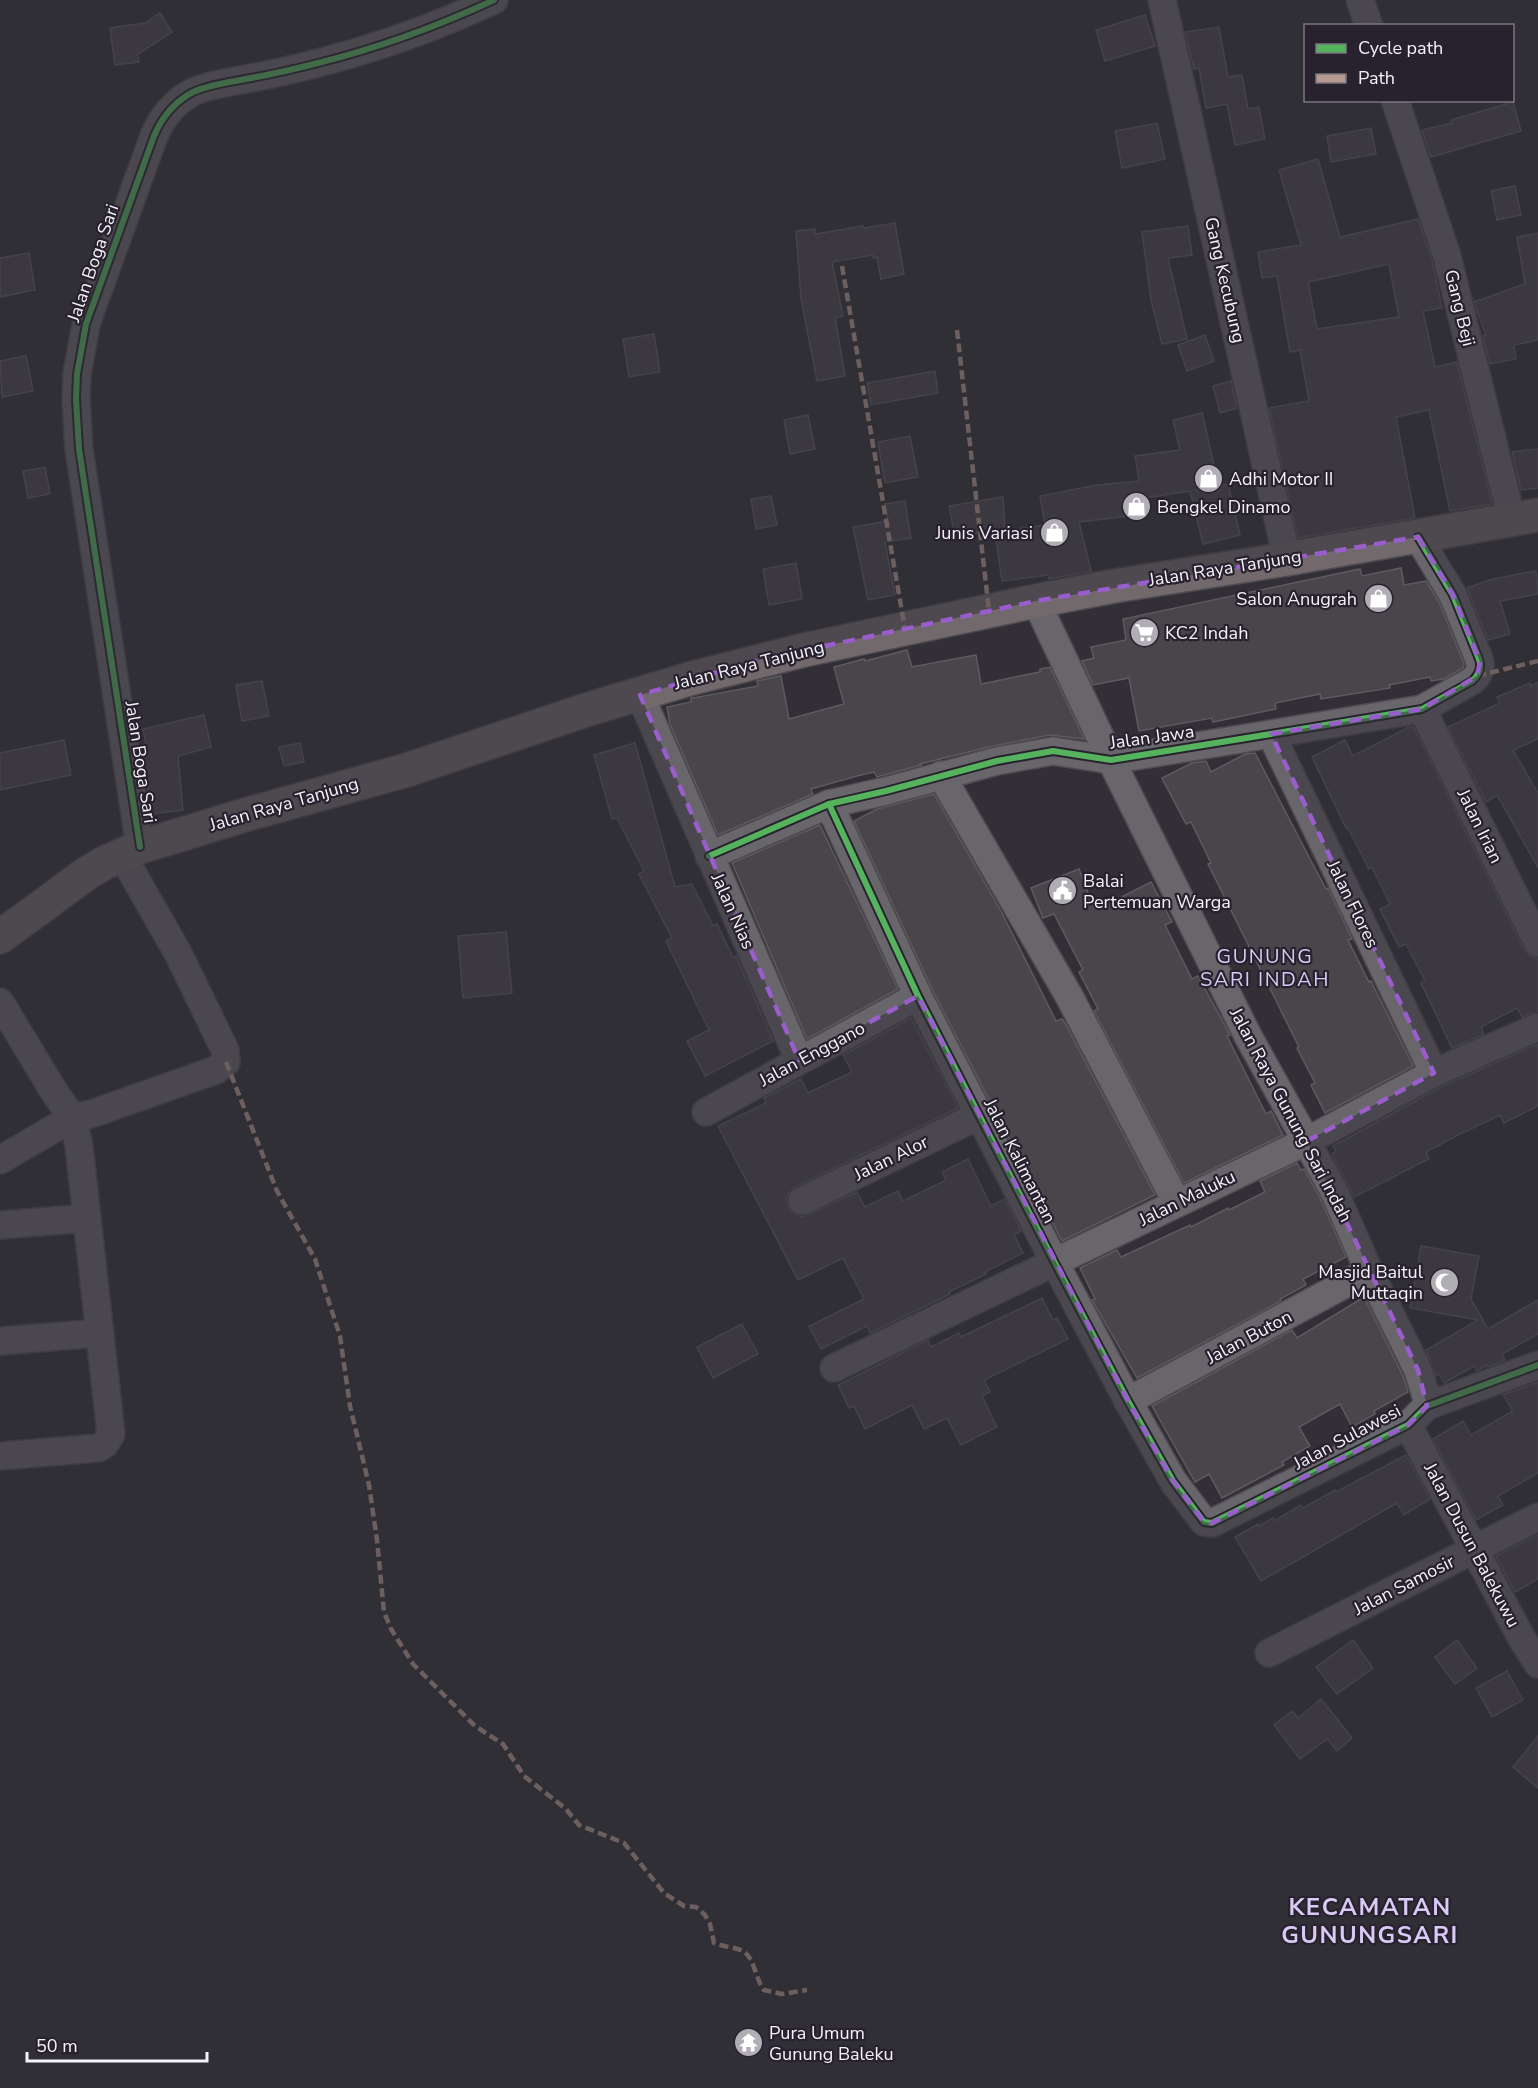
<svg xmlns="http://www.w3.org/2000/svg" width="1538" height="2088" font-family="'Nunito Sans',sans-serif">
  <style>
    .building { fill: #48454b; stroke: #5d5a60; stroke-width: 1.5; fill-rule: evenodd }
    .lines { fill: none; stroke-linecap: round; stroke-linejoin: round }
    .street-casing { stroke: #4f4b52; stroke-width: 30 }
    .primary-casing { stroke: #4f4b52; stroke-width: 36 }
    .street { stroke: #68656b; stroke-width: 27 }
    .primary { stroke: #71696c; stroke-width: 33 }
    .quiet { stroke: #b69a8f; stroke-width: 4.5; stroke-dasharray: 9 4.5; stroke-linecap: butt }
    .cycleway-casing { stroke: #28222e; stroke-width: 10 }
    .cycleway { stroke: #56b35d; stroke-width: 6 }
    .marked { fill: none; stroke: #9a5dce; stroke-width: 4.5; stroke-dasharray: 12 8; stroke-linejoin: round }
    .labels { text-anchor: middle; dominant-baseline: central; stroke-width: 4.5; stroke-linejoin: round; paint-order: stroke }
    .street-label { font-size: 18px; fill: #f5f1f9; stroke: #28222e }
    .poi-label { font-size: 18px; fill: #f5f1f9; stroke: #28222e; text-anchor: start }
    .neighbourhood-label { font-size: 20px; letter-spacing: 1.5px; fill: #d8caf5; stroke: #28222e }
    .district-label { font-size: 24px; font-weight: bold; letter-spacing: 1.5px; fill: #d8caf5; stroke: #28222e }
  </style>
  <rect width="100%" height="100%" fill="#322f36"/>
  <g class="building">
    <polygon points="160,13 172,32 138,54 139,62 115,65 110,28 145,23"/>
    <polygon points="1145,15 1155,46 1105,61 1096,30"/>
    <polygon points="1219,27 1228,77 1242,75 1248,109 1259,107 1265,139 1235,145 1227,104 1206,108 1199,68 1194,69 1185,32"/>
    <polygon points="1513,102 1521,131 1431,157 1422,130 1452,123 1451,120"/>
    <polygon points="1157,123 1165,159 1122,168 1115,131"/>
    <polygon points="1371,128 1376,154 1331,162 1327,136"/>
    <path d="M1318,159L1340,237L1418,219L1432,260L1442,308L1423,311L1435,367L1457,362L1492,504L1450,511L1429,410L1396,417L1415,518L1298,538L1269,408L1309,401L1300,350L1290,352L1277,276L1262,278L1258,252L1301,245L1279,170ZM1389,264L1399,317L1317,329L1308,282Z"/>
    <polygon points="1515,186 1521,215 1497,220 1491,191"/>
    <polygon points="895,223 904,274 881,279 877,257 873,258 873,255 832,262 843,316 835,318 845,376 817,381 801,299 796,231 815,229 815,234 863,226 864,228"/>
    <polygon points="1188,226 1192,255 1168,258 1187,339 1162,344 1151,300 1142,232"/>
    <polygon points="1538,233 1538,340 1514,345 1516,359 1490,364 1483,336 1486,335 1474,302 1525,284 1517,237"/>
    <polygon points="29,253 35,290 0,297 0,258"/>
    <polygon points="654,334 660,372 629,377 623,339"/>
    <polygon points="1205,335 1214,361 1187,371 1178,345"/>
    <polygon points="26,356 33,391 2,397 0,361"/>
    <polygon points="935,371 938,393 871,405 867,383"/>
    <polygon points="1231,381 1237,408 1220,413 1213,386"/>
    <polygon points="1202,413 1219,486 1228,484 1240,535 1203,544 1190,491 1126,501 1128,516 1079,522 1091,571 1049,579 1048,575 1002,581 995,532 1045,525 1040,496 1097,485 1139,481 1135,456 1180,450 1173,420"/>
    <polygon points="808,415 815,449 790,454 784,420"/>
    <polygon points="910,436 918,477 885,483 878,442"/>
    <polygon points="1538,449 1538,488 1521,490 1512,452"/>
    <polygon points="45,467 50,494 28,498 23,471"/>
    <polygon points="771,496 777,525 756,529 751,499"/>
    <polygon points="1003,497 1005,528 955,537 949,506"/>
    <polygon points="905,501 911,538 885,542 895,595 868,600 853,527 888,521 885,504"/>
    <polygon points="796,563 802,599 769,605 763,569"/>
    <polygon points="1401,568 1404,585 1426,581 1439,602 1464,664 1463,668 1444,679 1431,681 1430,677 1389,685 1390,688 1321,699 1320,694 1275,703 1276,709 1213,722 1212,718 1139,731 1129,678 1093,685 1082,661 1094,658 1091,647 1126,640 1123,619 1360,569 1362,576"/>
    <polygon points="1536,571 1538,594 1500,601 1510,634 1488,640 1467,588 1493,579"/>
    <polygon points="907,650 912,667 976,655 981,684 1040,672 1040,669 1050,667 1084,739 1050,735 993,746 920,764 921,765 877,777 874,772 857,776 811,789 813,794 718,835 670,724 667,707 691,702 691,698 693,698 758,686 757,681 781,676 789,719 844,704 834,667 864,659 865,661"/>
    <polygon points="262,681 269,716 242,721 236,685"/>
    <polygon points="1538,682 1538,739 1513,750 1538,793 1538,868 1497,795 1486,802 1448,727 1500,703 1497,697 1530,683 1531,686"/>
    <polygon points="204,715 211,747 178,756 183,810 151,814 144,755 148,755 143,729"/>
    <polygon points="1409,727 1413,727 1420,740 1524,950 1530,956 1538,959 1538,1012 1522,1017 1517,1008 1481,1027 1484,1034 1452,1048 1421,983 1425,981 1406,944 1399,947 1380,909 1390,904 1372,867 1369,869 1348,828 1346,828 1312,757 1345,740 1353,756"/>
    <polygon points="64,740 71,775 0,790 0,753"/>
    <polygon points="300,743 304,762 284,766 279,747"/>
    <polygon points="635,743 675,887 692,884 713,926 717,924 733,957 736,956 773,1041 705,1076 687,1041 709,1030 666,941 672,938 639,874 644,871 617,818 612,819 594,755"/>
    <polygon points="1255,753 1309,857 1326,889 1328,888 1352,939 1348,940 1369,982 1371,981 1413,1066 1325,1113 1311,1085 1315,1083 1297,1048 1299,1047 1208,864 1211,863 1191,822 1186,824 1162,778 1192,763 1206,761 1211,772 1245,754"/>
    <polygon points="934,794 1001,911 1056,1021 1062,1019 1066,1025 1155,1195 1062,1241 932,989 854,821 877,809"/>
    <polygon points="820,825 898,989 807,1039 732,863"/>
    <polygon points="1079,869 1094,908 1110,899 1112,902 1151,882 1172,922 1165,925 1192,979 1198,976 1230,1035 1227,1036 1266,1114 1271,1111 1283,1135 1184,1183 1094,1011 1098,1009 1079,972 1083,970 1054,914 1043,918 1031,888"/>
    <polygon points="506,932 512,993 463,998 458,936"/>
    <polygon points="911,1018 958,1108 795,1187 789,1193 786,1199 788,1207 794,1214 801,1217 808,1215 857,1192 865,1207 898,1191 903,1201 946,1180 942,1172 968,1159 991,1206 1005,1199 1021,1231 1014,1235 1023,1253 985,1272 986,1274 949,1292 950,1294 870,1333 867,1326 821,1349 809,1326 864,1299 843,1258 798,1280 718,1126 766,1103 764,1098 801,1079 808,1093 852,1072 843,1055"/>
    <polygon points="1538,1044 1538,1106 1504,1123 1500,1115 1460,1134 1426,1152 1429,1159 1354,1197 1332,1154 1336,1152 1333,1146 1441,1087"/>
    <polygon points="1297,1163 1301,1170 1304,1169 1320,1198 1346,1257 1303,1279 1306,1285 1280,1299 1281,1301 1137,1378 1092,1300 1095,1299 1080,1268 1117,1250 1121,1257 1190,1225 1191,1227 1228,1208 1229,1210 1265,1192 1260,1181"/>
    <polygon points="1421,1246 1479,1256 1471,1299 1488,1329 1538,1300 1538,1334 1502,1354 1505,1360 1488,1367 1487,1365 1477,1371 1474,1366 1444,1383 1439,1374 1436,1376 1426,1350 1478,1320 1410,1308"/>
    <polygon points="1364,1297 1403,1376 1408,1392 1374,1411 1375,1414 1352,1427 1340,1404 1299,1427 1310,1446 1282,1462 1284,1465 1222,1498 1209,1474 1195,1482 1152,1406 1292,1330 1297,1338"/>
    <polygon points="1042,1298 1053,1320 1057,1318 1068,1339 984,1380 990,1392 982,1396 997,1427 961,1445 947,1418 924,1429 912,1405 865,1429 854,1406 849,1408 838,1385 928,1340 931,1347 959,1333 961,1337"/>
    <polygon points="742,1324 758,1354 713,1378 697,1347"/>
    <polygon points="1538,1382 1538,1473 1498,1496 1503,1505 1476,1520 1433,1439 1463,1421 1471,1435 1513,1411 1503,1395"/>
    <polygon points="1406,1455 1430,1499 1404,1515 1397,1503 1261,1581 1235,1537 1258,1524 1259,1526 1273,1518 1274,1521 1301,1505 1303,1508 1335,1490 1336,1492"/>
    <polygon points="1538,1535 1538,1579 1515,1592 1496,1556"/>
    <polygon points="1353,1640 1373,1668 1337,1694 1316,1667"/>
    <polygon points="1457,1640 1477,1668 1455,1684 1435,1657"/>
    <polygon points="1507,1671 1523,1700 1492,1717 1476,1688"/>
    <polygon points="1321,1699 1352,1738 1337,1751 1327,1739 1300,1759 1274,1725 1292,1711 1298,1718"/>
    <polygon points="1538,1736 1538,1788 1513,1767"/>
  </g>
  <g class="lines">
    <defs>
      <g id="street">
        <polyline points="1162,0 1287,559"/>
        <polyline points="1360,0 1369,26"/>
        <polyline points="1395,100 1447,256 1512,520"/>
        <polyline points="1036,601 1111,760 1248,1036 1334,1191 1369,1271 1418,1370 1427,1399 1427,1406"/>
        <polyline points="640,695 799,1060"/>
        <polyline points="1422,709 1538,943"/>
        <polyline points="1271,734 1434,1073"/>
        <polyline points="941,775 1069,996 1177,1203"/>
        <polyline points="829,804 918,996 1055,1263 1128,1401 1173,1481 1204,1522 1212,1523 1408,1425 1427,1406 1538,1365"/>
        <path d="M140,847L79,449L76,399L77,374L86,324L154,136C162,117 174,102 193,92C210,84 232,82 251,78C273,74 295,69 318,63C378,48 438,26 494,0"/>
        <path d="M709,856L829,804L886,791L997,761L1053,751L1111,760L1271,734L1422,709L1472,681C1479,675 1482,668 1479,659L1453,595L1418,537"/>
        <polyline points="0,1002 53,1090 72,1118 79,1146 111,1434 105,1444 98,1448 0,1456"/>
        <polyline points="706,1112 918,996"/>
        <polyline points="0,1160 72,1118 91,1114 216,1070 226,1062 225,1050 179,955 122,855"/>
        <polyline points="802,1201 980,1115"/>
        <polyline points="0,1225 87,1218"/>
        <polyline points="0,1341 99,1333"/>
        <polyline points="834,1368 1307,1141 1434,1073 1538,1027"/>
        <polyline points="1128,1401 1369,1271"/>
        <polyline points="1408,1425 1521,1637 1538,1664"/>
        <polyline points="1269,1653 1538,1517"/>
      </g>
      <polyline id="primary" points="0,937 86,874 104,863 140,847 245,815 407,770 589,709 689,679 804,650 1036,601 1114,586 1287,559 1538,515"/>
    </defs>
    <use href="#street" class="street-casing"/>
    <use href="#primary" class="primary-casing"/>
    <use href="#street" class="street"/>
    <use href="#primary" class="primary"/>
    <g class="quiet">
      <polyline points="842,266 905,629"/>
      <polyline points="957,330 989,611"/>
      <polyline points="1477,676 1538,661"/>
      <path d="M226,1062L277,1191L315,1259L340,1336L350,1406L369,1485L377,1540L384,1612L391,1629L413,1664L475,1726L503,1744L524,1776L566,1809L579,1825L624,1843L664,1893L684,1906L696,1907L705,1915L710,1924L714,1943C723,1947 735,1947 743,1951C755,1958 755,1979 764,1990L782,1994L807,1990"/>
    </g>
    <defs>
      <g id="cycleway">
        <polyline points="829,804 918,996 1055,1263 1128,1401 1173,1481 1204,1522 1212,1523 1408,1425 1427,1406 1538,1365"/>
        <path d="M140,847L79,449L76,399L77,374L86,324L154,136C162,117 174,102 193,92C210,84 232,82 251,78C273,74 295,69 318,63C378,48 438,26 494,0"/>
        <path d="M709,856L829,804L886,791L997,761L1053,751L1111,760L1271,734L1422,709L1472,681C1479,675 1482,668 1479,659L1453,595L1418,537"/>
      </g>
    </defs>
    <use href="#cycleway" class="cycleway-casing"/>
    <use href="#cycleway" class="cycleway"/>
  </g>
  <path d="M0 0H1538V2088H0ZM1418,537L1453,595L1480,662L1477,676L1422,709L1271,734L1434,1073L1307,1141L1418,1370L1427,1406L1408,1425L1212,1523L1204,1522L1173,1481L1128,1401L918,996L799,1060L640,695L759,660L1036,601Z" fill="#322f36" fill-opacity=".55" fill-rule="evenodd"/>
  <path class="marked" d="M1418,537L1453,595L1480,662L1477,676L1422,709L1271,734L1434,1073L1307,1141L1418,1370L1427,1406L1408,1425L1212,1523L1204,1522L1173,1481L1128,1401L918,996L799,1060L640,695L759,660L1036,601Z"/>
  <defs>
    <symbol id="shop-disc" viewBox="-11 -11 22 22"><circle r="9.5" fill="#b1adb5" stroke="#28222e"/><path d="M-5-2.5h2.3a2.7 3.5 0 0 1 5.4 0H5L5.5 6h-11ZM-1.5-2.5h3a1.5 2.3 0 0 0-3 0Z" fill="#fff"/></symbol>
    <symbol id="supermarket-disc" viewBox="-11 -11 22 22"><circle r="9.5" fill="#b1adb5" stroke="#28222e"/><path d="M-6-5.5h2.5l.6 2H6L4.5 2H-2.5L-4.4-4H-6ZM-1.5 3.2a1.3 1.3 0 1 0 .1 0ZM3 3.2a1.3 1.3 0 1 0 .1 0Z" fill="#fff"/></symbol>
    <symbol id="civic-disc" viewBox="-11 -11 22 22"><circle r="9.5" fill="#b1adb5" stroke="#28222e"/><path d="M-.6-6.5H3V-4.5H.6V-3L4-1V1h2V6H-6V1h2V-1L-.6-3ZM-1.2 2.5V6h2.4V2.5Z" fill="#fff"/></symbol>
    <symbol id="mosque-disc" viewBox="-11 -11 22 22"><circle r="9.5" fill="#b1adb5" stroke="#28222e"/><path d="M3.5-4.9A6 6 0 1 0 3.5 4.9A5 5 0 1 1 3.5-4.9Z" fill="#fff"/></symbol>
    <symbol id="temple-disc" viewBox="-11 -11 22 22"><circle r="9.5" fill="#b1adb5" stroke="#28222e"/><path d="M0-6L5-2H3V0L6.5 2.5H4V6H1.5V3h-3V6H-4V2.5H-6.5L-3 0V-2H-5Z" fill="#fff"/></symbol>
  </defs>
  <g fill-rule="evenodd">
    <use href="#shop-disc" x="1192" y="462" width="33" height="33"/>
    <use href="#shop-disc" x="1120" y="490" width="33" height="33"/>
    <use href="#shop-disc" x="1038" y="516" width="33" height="33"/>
    <use href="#shop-disc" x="1362" y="582" width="33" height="33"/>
    <use href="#supermarket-disc" x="1128" y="616" width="33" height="33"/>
    <use href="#civic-disc" x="1046" y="874" width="33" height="33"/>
    <use href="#mosque-disc" x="1428" y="1266" width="33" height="33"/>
    <use href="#temple-disc" x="732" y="2026" width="33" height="33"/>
  </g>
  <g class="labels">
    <g class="street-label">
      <text transform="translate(93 263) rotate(-71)">Jalan Boga Sari</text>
      <text transform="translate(1225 280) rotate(77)">Gang Kecubung</text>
      <text transform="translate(1460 308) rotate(76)">Gang Beji</text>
      <text transform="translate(1225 568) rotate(-9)">Jalan Raya Tanjung</text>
      <text transform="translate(749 665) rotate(-14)">Jalan Raya Tanjung</text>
      <text transform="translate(1152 737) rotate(-8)">Jalan Jawa</text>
      <text transform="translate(141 762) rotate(81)">Jalan Boga Sari</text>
      <text transform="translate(284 804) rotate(-16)">Jalan Raya Tanjung</text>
      <text transform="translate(1480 826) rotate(64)">Jalan Irian</text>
      <text transform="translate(1353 904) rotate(64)">Jalan Flores</text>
      <text transform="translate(733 911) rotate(66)">Jalan Nias</text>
      <text transform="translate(812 1054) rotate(-28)">Jalan Enggano</text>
      <text transform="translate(1291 1115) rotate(62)">Jalan Raya Gunung Sari Indah</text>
      <text transform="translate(891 1158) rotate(-26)">Jalan Alor</text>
      <text transform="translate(1020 1161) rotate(63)">Jalan Kalimantan</text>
      <text transform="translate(1187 1198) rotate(-26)">Jalan Maluku</text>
      <text transform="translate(1249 1337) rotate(-28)">Jalan Buton</text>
      <text transform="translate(1347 1437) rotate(-28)">Jalan Sulawesi</text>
      <text transform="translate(1472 1545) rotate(62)">Jalan Dusun Balekuwu</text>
      <text transform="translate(1404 1585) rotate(-27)">Jalan Samosir</text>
    </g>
    <g class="poi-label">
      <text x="1229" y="479">Adhi Motor II</text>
      <text x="1157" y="507">Bengkel Dinamo</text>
      <text x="1033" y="533" text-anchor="end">Junis Variasi</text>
      <text x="1357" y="599" text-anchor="end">Salon Anugrah</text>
      <text x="1165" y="633">KC2 Indah</text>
      <text x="1083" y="881">Balai<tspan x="1083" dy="21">Pertemuan Warga</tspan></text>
      <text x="1423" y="1272" text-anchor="end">Masjid Baitul<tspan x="1423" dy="21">Muttaqin</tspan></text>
      <text x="769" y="2033">Pura Umum<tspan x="769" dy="21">Gunung Baleku</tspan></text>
    </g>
    <g class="neighbourhood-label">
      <text x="1265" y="956">GUNUNG<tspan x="1265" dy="23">SARI INDAH</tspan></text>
    </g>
    <g class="district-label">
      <text x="1370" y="1907">KECAMATAN<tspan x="1370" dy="28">GUNUNGSARI</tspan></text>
    </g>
  </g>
  <rect x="1304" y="24" width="210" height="78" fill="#28222e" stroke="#7a757f" stroke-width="1.5"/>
  <rect x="1316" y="44" width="30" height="9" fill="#56b35d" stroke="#7a757f" stroke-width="1.5"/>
  <text x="1358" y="54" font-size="18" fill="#f5f1f9">Cycle path</text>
  <rect x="1316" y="74" width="30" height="9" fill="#b69a8f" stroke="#7a757f" stroke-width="1.5"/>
  <text x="1358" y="84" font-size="18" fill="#f5f1f9">Path</text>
  <path d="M27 2052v9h180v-9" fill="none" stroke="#f5f1f9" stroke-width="3"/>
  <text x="36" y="2052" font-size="18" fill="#f5f1f9" stroke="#28222e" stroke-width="4.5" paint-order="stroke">50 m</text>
</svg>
